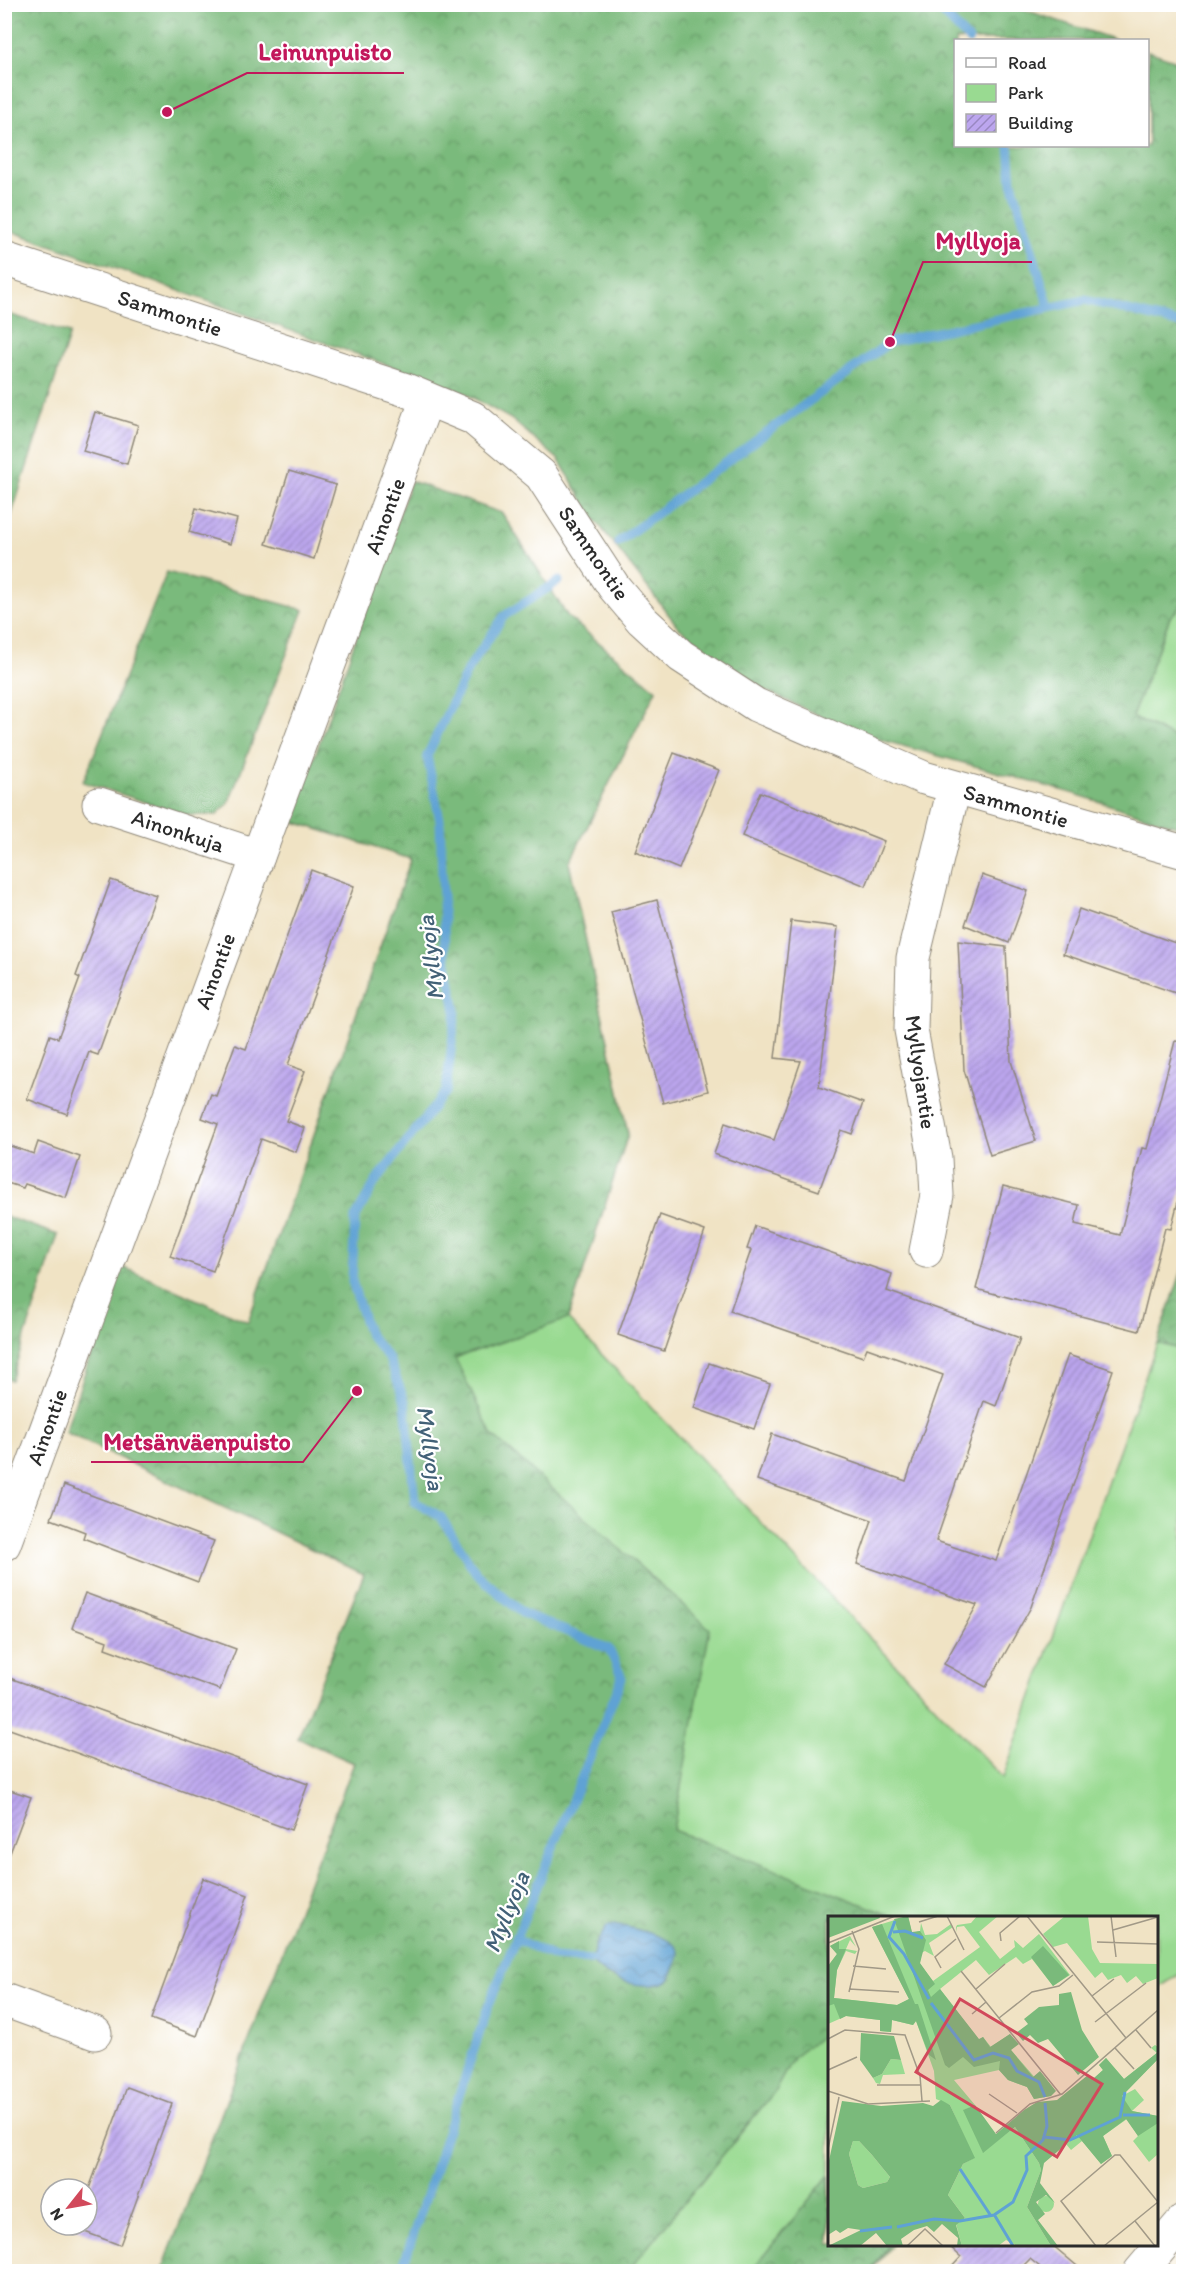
<svg xmlns="http://www.w3.org/2000/svg" width="1188" height="2276" font-family="Itim,sans-serif">
  <style>
    .green { fill: #99da91; stroke: #62825e; stroke-width: 1.5 }
    .forest { fill: url(#forest-crowns); stroke: #527253; stroke-width: 1.5 }
    .water { fill: url(#water-waves); stroke: #456680; stroke-width: 1.5 }
    .lines { fill: none; stroke-linecap: round; stroke-linejoin: round }
    .stream { stroke: #5fa2d4; stroke-width: 9 }
    .building { fill: url(#building-hatch) }
    .minor-casing { stroke: #8e8778; stroke-width: 35 }
    .minor { stroke: #fff; stroke-width: 33 }
    .labels { text-anchor: middle; dominant-baseline: central; stroke-width: 4.5; stroke-linejoin: round; paint-order: stroke }
    .street-label { font-size: 22px; fill: #2b2b2b; stroke: #fff }
    .water-label { font-size: 24px; font-style: italic; fill: #426177; stroke: #fff }
    .inset-river { fill: none; stroke: #5fa2d4; stroke-width: 3 }
    .inset-road { fill: none; stroke: #a19987; stroke-width: 1.5 }
    .view { fill: #d1495b; fill-opacity: 0.15; stroke: #d1495b; stroke-width: 3 }
    .inset-edge { fill: none; stroke: #2b2b2b; stroke-width: 3 }
    .leader { fill: none; stroke: #c2185b; stroke-width: 2 }
    .callout-dot { fill: #c2185b; stroke: #fff; stroke-width: 2 }
    .callout-label { font-size: 24px; text-anchor: middle; font-weight: bold; fill: #c2185b; stroke: #fff; stroke-width: 4.5; stroke-linejoin: round; paint-order: stroke }
  </style>
  <defs>
    <pattern id="forest-crowns" width="20" height="18" patternUnits="userSpaceOnUse" patternTransform="scale(1.5)"><rect width="20" height="18" fill="#7aba7b"/><path d="M2 6a3 3 0 1 1 6 0M12 15a3 3 0 1 1 6 0" fill="none" stroke="#649765"/></pattern>
    <pattern id="water-waves" width="16" height="10" patternUnits="userSpaceOnUse" patternTransform="scale(1.5)"><rect width="16" height="10" fill="#5fa2d4"/><path d="M0 5q4-4 8 0t8 0" fill="none" stroke="#4f84ac"/></pattern>
    <pattern id="building-hatch" width="6" height="6" patternUnits="userSpaceOnUse" patternTransform="scale(1.5)"><rect width="6" height="6" fill="#bca6ee"/><path d="M-1 1l2-2M0 6l6-6M5 7l2-2" fill="none" stroke="#9987c1"/></pattern>
  </defs>
  <rect width="100%" height="100%" fill="#fff"/>
  <filter id="ink" filterUnits="userSpaceOnUse"><feTurbulence type="fractalNoise" baseFrequency=".0167" numOctaves="2"/><feDisplacementMap in="SourceGraphic" scale="12" xChannelSelector="R" yChannelSelector="G"/><feConvolveMatrix kernelMatrix="1 2 1 2 8 2 1 2 1" color-interpolation-filters="sRGB"/></filter>
  <filter id="wash" filterUnits="userSpaceOnUse"><feTurbulence type="fractalNoise" baseFrequency=".008" numOctaves="4" result="noise"/><feDisplacementMap in="SourceGraphic" scale="24" xChannelSelector="R" yChannelSelector="G"/><feGaussianBlur stdDeviation="1.35" result="paint"/><feColorMatrix in="noise" values="0 0 0 0 0 0 0 0 0 0 0 0 0 0 0 0 0 1.4 0 .05"/><feComposite in="paint" operator="in"/></filter>
  <g filter="url(#wash)">
    <rect width="100%" height="100%" fill="#f0e3c4"/>
    <g class="green">
      <polygon points="502,513 568,617 656,690 569,863 628,1134 568,1319 1003,1778 1157,1343 1183,1350 1183,1972 1157,1989 1156,1918 830,1918 830,2244 892,2245 871,2271 162,2271 354,1763 298,1738 364,1574 65,1432 248,1322 411,859 292,821"/>
      <polygon points="1183,604 1183,742 1132,717 1170,617"/>
    </g>
    <g class="forest">
      <polygon points="1007,4 1116,40 956,40 956,146 1148,146 1148,51 1183,63 1183,604 1170,617 1132,717 1183,742 1183,828 1075,794 860,734 764,690 679,628 593,517 559,460 511,419 461,391 5,229 4,161 8,138 5,137 5,5"/>
      <polygon points="5,313 70,333 5,535 4,313"/>
      <polygon points="411,481 502,513 568,617 656,690 569,863 628,1134 568,1319 455,1358 492,1435 710,1629 673,1830 897,1918 830,1918 829,2030 793,2058 775,2091 628,2271 162,2271 354,1763 298,1738 364,1574 65,1432 120,1266 248,1322 411,859 292,821"/>
      <polygon points="167,572 304,610 228,804 216,815 186,815 83,782"/>
      <polygon points="4,1216 58,1235 11,1380 4,1378"/>
      <polygon points="1183,1268 1183,1350 1157,1343"/>
      <polygon points="829,2175 830,2244 889,2245 871,2271 751,2271"/>
    </g>
    <path class="water" d="M615,1924C629,1928 677,1936 679,1953C679,1960 672,1973 669,1980C648,1993 603,1980 591,1960L596,1944L607,1926Z"/>
    <g class="lines">
      <g class="stream">
        <polyline points="934,4 969,40"/>
        <polyline points="1009,146 1012,182 1049,307"/>
        <polyline points="618,542 890,342 1085,300 1184,325"/>
        <polyline points="516,1939 554,1957 591,1960"/>
        <polyline points="401,2272 488,2007 622,1678 609,1649 522,1613 476,1573 441,1517 415,1502 405,1401 389,1359 368,1333 352,1281 355,1218 376,1181 446,1091 456,1011 445,952 440,820 427,756 468,669 504,616 559,581"/>
      </g>
    </g>
    <g id="blocks">
      <g class="building">
        <polygon points="95,412 138,425 127,464 83,451"/>
        <polygon points="289,471 336,485 314,559 266,544"/>
        <polygon points="196,508 237,519 230,544 189,532"/>
        <polygon points="674,753 719,770 679,869 635,851"/>
        <polygon points="760,792 884,841 866,886 742,836"/>
        <polygon points="311,870 354,886 288,1065 305,1071 286,1121 305,1128 296,1152 261,1139 213,1271 170,1256 218,1124 202,1118 211,1094 216,1096 235,1045 246,1049"/>
        <polygon points="982,875 1028,891 1009,943 965,925"/>
        <polygon points="111,880 156,895 98,1055 89,1052 67,1114 27,1099 50,1035 58,1038 80,978 76,976"/>
        <polygon points="657,900 708,1091 663,1103 611,912"/>
        <polygon points="1079,909 1184,946 1184,996 1063,954"/>
        <polygon points="791,921 838,927 819,1087 863,1103 852,1134 841,1130 819,1191 714,1154 725,1123 774,1140 801,1061 775,1058"/>
        <polygon points="958,941 1006,947 1011,1061 1036,1141 990,1155 964,1070"/>
        <polygon points="1175,1041 1184,1042 1184,1178 1171,1229 1165,1228 1139,1331 976,1289 1003,1186 1079,1205 1075,1224 1120,1235 1142,1148 1147,1149"/>
        <polygon points="38,1142 80,1157 66,1198 25,1184 23,1188 4,1182 4,1144 34,1154"/>
        <polygon points="660,1215 705,1231 664,1351 618,1335"/>
        <polygon points="755,1226 892,1274 887,1291 1020,1338 996,1406 984,1401 936,1541 996,1561 1068,1355 1113,1370 1031,1607 986,1687 944,1664 977,1605 857,1564 872,1520 757,1480 772,1434 906,1481 943,1375 867,1348 863,1357 730,1311 751,1250 747,1249"/>
        <polygon points="709,1363 770,1384 754,1429 694,1408"/>
        <polygon points="64,1485 214,1541 198,1582 83,1538 85,1532 51,1519"/>
        <polygon points="85,1593 236,1649 220,1690 105,1648 107,1641 72,1628"/>
        <polygon points="4,1676 308,1784 291,1830 4,1727"/>
        <polygon points="4,1788 31,1797 7,1861 4,1860"/>
        <polygon points="203,1878 248,1895 197,2036 151,2019"/>
        <polygon points="127,2087 172,2104 120,2245 74,2228 75,2225 87,2225 87,2194"/>
        <polygon points="947,2244 1051,2244 1083,2271 1045,2271 1030,2259 1018,2271 948,2271 961,2257"/>
      </g>
    </g>
  </g>
  <g filter="url(#ink)">
    <use href="#blocks" fill-opacity="0" stroke="#8e8778" stroke-width="1.5"/>
    <g class="lines">
      <defs>
        <g id="minor">
          <polyline points="4,259 406,390 473,418 541,475 614,587 642,620 681,656 756,705 924,778 1184,852"/>
          <polyline points="99,804 258,856"/>
          <polyline points="926,1251 937,1195 935,1158 911,1030 913,958 954,788"/>
          <polyline points="4,1544 427,399"/>
          <polyline points="4,2000 95,2033"/>
          <polyline points="1140,2272 1184,2220"/>
        </g>
      </defs>
      <use href="#minor" class="minor-casing"/>
      <use href="#minor" class="minor"/>
    </g>
  </g>
  <g class="labels">
    <g class="street-label">
      <text transform="translate(170 313) rotate(18)">Sammontie</text>
      <text transform="translate(385 516) rotate(-70)">Ainontie</text>
      <text transform="translate(594 553) rotate(56)">Sammontie</text>
      <text transform="translate(1016 806) rotate(16)">Sammontie</text>
      <text transform="translate(178 831) rotate(18)">Ainonkuja</text>
      <text transform="translate(215 971) rotate(-70)">Ainontie</text>
      <text transform="translate(921 1072) rotate(82)">Myllyojantie</text>
      <text transform="translate(47 1427) rotate(-70)">Ainontie</text>
    </g>
    <g class="water-label">
      <text transform="translate(430 958) rotate(-97)">Myllyoja</text>
      <text transform="translate(431 1448) rotate(82)">Myllyoja</text>
      <text transform="translate(506 1912) rotate(-68)">Myllyoja</text>
    </g>
  </g>
  <g transform="translate(828 1916)">
    <rect width="330" height="330" fill="#f0e3c4"/>
    <path d="M80,0L84,17L92,15L93,7L97,19L109,18L123,8L125,11L101,27L106,40L97,35L93,37L92,48L105,65L152,31L136,10L129,11V16L128,11L129,9L143,7L149,0H170L151,16L172,43L187,31L186,24L195,32L211,18L242,59L225,70L204,43L195,48L188,41L161,59L148,44L112,73L151,124L155,121L163,131L182,118L183,134L223,180L206,183L199,171L180,164L171,154L126,164L147,189L136,194L155,236L187,211L211,247L213,254L199,291L223,330H189L178,324L170,330H134L128,308L137,302L120,279L135,248L146,242L122,189L108,183L106,155L88,105L85,109L64,104L63,116L52,115V104L18,100L0,108V50L9,38L2,30L22,20L28,31L22,24L18,33L29,35L27,38L18,35L9,54L6,82L69,89L81,83L44,11ZM237,0H260L264,33L272,47L330,48V62L315,68L308,60L299,67L293,59L280,64L274,56L267,62L239,27L225,31L215,18ZM327,129L330,131V143L294,180L307,173L316,184L304,195L330,200V238L321,246L305,225L310,220L299,203L275,220L284,240L273,248L254,225L243,234L238,228L249,219L260,159L265,163L275,154L271,149L278,142L296,163L329,137L323,132ZM63,143L73,144L77,158L55,159L52,168L48,167L45,162L54,158ZM25,225H31L44,239L62,261L59,266L35,272L30,269L21,238ZM210 288a8 8 0 1 1 16 0a8 8 0 1 1-16 0Z" fill="#99da91"/>
    <path d="M0,0H51L52,2L0,22ZM80,0L84,16L92,15L98,24L92,47L107,68L100,74L103,81L112,73L151,123L155,121L162,131L182,118L191,128L183,134L205,161L212,155L228,175L223,180L206,183L199,171L180,164L171,154L172,145L146,151L135,141L121,152L117,149L66,3ZM54,8L87,88H90L108,144L101,139L88,105L85,109L64,104L63,116L52,115V104L18,100L12,103L6,88L0,90V50L9,38L2,30L11,25V33H18L9,54L6,82L69,89L81,83L44,11ZM215,30L241,59L225,70L203,41ZM243,76L254,114L271,141L250,159L220,123L210,127L202,119L195,125L188,117L200,108L196,103L211,91L231,89V78ZM33,117L66,120L73,144L63,143L54,158L45,162L32,144ZM330,136V143L294,180L304,195L330,200V207L310,220L298,203L275,220L284,240L273,248L249,219L216,247L212,267L227,287L218,279L208,286L217,298L210,304L230,330H223L199,291L213,254L211,247L187,211L155,237L135,194L147,189L168,218L196,194L209,186L229,184L260,159L265,163L275,154L271,149L278,142L296,163ZM113,184L122,189L147,242L135,248L120,279L137,302L128,309L134,330H129L130,322L114,308L106,316L99,310L86,314L73,323L75,330H59L48,317L32,330H0L33,314L20,312L12,317L8,314L0,319V249L14,185L53,190L95,187L105,190ZM25,225H31L44,239L62,261L59,266L35,272L30,269L21,238Z" fill="#7aba7b" fill-rule="evenodd"/>
    <path class="inset-river" d="M67,5L61,21L76,38L101,83M65,16L77,15L95,22M103,87L146,144L165,137L181,142L189,155L211,166L217,181M295,199H322M216,221L242,224L292,201L297,176M132,253L163,300M167,300L185,330M69,311L106,303L132,305L166,299L185,286L199,254L198,240L215,224L219,210L217,187M32,315L64,311"/>
    <path class="inset-road" d="M119,0L136,34M199,0L298,122M283,0L288,41M91,6L110,0M285,14L330,1M173,25L172,17L192,0M269,26L330,28M0,27L67,0M25,50L58,53M113,52L107,41L128,23M133,55L233,179M21,73L71,76M148,73L177,48M21,76L31,33L24,15M264,80L286,63M144,98L158,86M171,102L204,76L231,70L245,59M267,106L318,67M308,114L323,132M0,123L17,114L77,119L92,160L94,185M287,132L306,153M0,154L29,141M49,169H93M0,175L40,188L102,185M161,178L189,197M168,217L202,188L234,178L330,94M0,233L11,181M307,305L327,330M79,330L97,313L115,330M268,330L233,285L287,239H292L330,286M276,330L330,286"/>
    <path class="view" d="M132,83L274,168L229,241L88,156Z"/>
    <rect width="330" height="330" class="inset-edge"/>
  </g>
  <path class="leader" d="M167 112L247 73H404M890 342L923 262H1032M357 1391L303 1462H91"/>
  <g class="callout-dot">
    <circle cx="167" cy="112" r="6"/>
    <circle cx="890" cy="342" r="6"/>
    <circle cx="357" cy="1391" r="6"/>
  </g>
  <g class="callout-label">
    <text x="325" y="60">Leinunpuisto</text>
    <text x="978" y="249">Myllyoja</text>
    <text x="197" y="1450">Metsänväenpuisto</text>
  </g>
  <rect width="1188" height="2276" fill="none" stroke="#fff" stroke-width="24"/>
  <rect x="954" y="39" width="195" height="108" fill="#ffffff" stroke="#aaaaaa" stroke-width="1.5"/>
  <rect x="966" y="58" width="30" height="9" fill="#ffffff" stroke="#aaaaaa" stroke-width="1.5"/>
  <text x="1008" y="69" font-size="18" fill="#2b2b2b">Road</text>
  <rect x="966" y="84" width="30" height="18" fill="#99da91" stroke="#aaaaaa" stroke-width="1.5"/>
  <text x="1008" y="99" font-size="18" fill="#2b2b2b">Park</text>
  <rect x="966" y="114" width="30" height="18" fill="url(#building-hatch)" stroke="#aaaaaa" stroke-width="1.5"/>
  <text x="1008" y="129" font-size="18" fill="#2b2b2b">Building</text>
  <g transform="translate(69 2207) rotate(239)"><circle r="28" fill="#ffffff" stroke="#aaaaaa" stroke-width="1.5"/>
  <path d="M0-4.5L10 22L0 15L-10 22Z" fill="#d1495b"/>
  <text y="-9" font-size="16" font-weight="bold" text-anchor="middle" fill="#2b2b2b">N</text>
  </g>
</svg>
